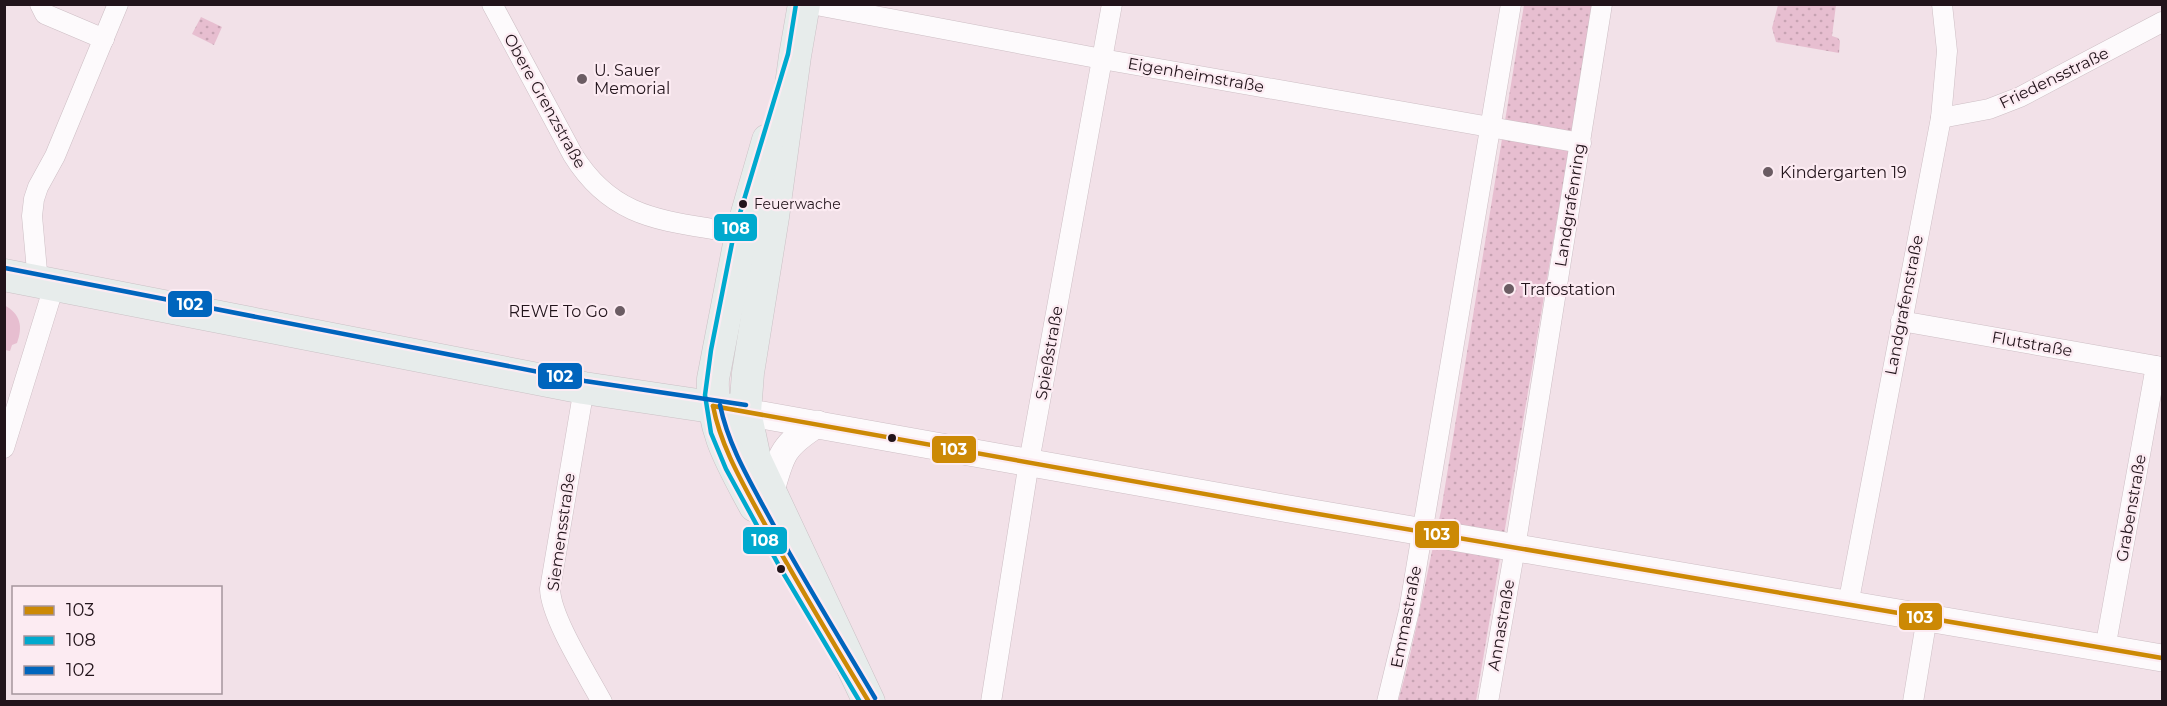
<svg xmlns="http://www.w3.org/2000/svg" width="2167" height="706" font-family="Montserrat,sans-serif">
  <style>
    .grass { fill: #e7bed0 }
    .park { fill: url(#park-dots) }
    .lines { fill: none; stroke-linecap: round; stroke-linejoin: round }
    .street-casing { stroke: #cdbec4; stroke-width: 21 }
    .secondary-casing { stroke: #cdbec4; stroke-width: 28 }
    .primary-casing { stroke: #cac1c5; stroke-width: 33 }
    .street { stroke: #fdfafc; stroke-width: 20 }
    .secondary { stroke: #fdfafc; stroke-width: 27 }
    .primary { stroke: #e7eceb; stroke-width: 32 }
    .bus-1-casing { stroke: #fcebf2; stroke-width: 9 }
    .bus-2-casing { stroke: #fcebf2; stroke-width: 9 }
    .bus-3-casing { stroke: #fcebf2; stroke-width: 9 }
    .bus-1 { stroke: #cc8905; stroke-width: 4.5 }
    .bus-2 { stroke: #00a9ce; stroke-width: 4.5 }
    .bus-3 { stroke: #0065bd; stroke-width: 4.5 }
    .poi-dot { fill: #6b5c63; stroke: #fcebf2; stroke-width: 2 }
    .bus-dot { fill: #22141b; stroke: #fcebf2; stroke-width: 2 }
    .labels { text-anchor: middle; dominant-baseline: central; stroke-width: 4.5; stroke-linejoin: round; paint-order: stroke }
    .bus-label { font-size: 14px; fill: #22141b; stroke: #fcebf2; text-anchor: start }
    .poi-label { font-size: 16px; fill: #22141b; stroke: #fcebf2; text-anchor: start }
    .street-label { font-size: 16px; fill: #22141b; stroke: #fcebf2 }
    .line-badge { stroke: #fcebf2; stroke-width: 2 }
    .badge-label { font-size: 16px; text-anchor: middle; font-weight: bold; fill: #fff }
  </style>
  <defs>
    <pattern id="park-dots" width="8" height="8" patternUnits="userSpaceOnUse" patternTransform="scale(1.5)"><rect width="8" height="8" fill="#e7bed0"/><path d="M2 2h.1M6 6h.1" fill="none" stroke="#c6a2b2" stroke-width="1.8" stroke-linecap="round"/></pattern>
  </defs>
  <rect width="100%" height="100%" fill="#f2e1e8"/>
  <path class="grass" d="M4,305C21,314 23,327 17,343L12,345L10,351L5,350Z"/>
  <g class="park">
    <path d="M1524,5H1593L1476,701L1398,702C1416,639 1426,574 1441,511Z"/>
    <polygon points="1778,5 1836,5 1832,36 1838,38 1840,41 1839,53 1776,42 1772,28"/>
    <polygon points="201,17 222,27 214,45 192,34"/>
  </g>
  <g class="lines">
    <defs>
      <g id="street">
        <polyline points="40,4 45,14 104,39"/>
        <path d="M492,4L573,155C615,223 669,220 741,234"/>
        <polyline points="811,4 1102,59 1581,143"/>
        <polyline points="1941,118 1989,109 2020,97 2162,22"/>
        <polyline points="38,282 32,216 34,199 38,187 55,156 118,4"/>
        <polyline points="1901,321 2162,367"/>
        <path d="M584,388L550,589C551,618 587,674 602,702"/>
        <polyline points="4,448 54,286"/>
        <polyline points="1848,605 1941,118 1947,51 1942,4"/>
        <polyline points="2105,649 2156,366"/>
        <polyline points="991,702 1029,462 1112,4"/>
        <polyline points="1387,702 1409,611 1511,4"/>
        <polyline points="1488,702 1515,548 1602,4"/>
        <polyline points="1913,702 1927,617"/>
      </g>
      <g id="secondary">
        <polyline points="745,412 1289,509 2162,658"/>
        <path d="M771,491C781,453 784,445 817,424"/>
      </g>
      <g id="primary">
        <polyline points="804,4 795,56 773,217 748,373 745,412 755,459 869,702"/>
        <polyline points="4,275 584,388 745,412"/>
        <path d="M755,506C732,463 711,430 713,379L741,234L768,140"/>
      </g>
    </defs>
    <use href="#street" class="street-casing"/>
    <use href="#secondary" class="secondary-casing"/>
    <use href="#primary" class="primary-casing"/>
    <use href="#street" class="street"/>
    <use href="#secondary" class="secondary"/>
    <use href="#primary" class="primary"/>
    <defs>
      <g id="bus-1">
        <polyline points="713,406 1289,509 2162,658"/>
        <path d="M713,406C721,447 742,482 762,519C796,581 832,641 869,702"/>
      </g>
      <polyline id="bus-2" points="796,4 788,54 734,233 711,350 705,395 711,433 726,469 782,571 860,702"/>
      <g id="bus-3">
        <polyline points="5,268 585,381 746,405"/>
        <path d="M720,405C728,444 748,478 767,513C801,576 839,637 875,698"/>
      </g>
    </defs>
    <use href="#bus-1" class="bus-1-casing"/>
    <use href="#bus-2" class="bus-2-casing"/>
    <use href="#bus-3" class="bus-3-casing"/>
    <use href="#bus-1" class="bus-1"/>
    <use href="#bus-2" class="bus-2"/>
    <use href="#bus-3" class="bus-3"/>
  </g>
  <g class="poi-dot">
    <circle cx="582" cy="79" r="6"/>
    <circle cx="1768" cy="172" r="6"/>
    <circle cx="1509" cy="289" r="6"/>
    <circle cx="620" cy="311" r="6"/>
  </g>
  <g class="bus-dot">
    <circle cx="743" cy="204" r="5"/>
    <circle cx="892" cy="438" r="5"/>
    <circle cx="781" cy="569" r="5"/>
  </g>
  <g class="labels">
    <g class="bus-label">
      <text x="754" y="204">Feuerwache</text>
    </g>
    <g class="poi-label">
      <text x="594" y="70">U. Sauer<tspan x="594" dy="18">Memorial</tspan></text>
      <text x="1780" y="172">Kindergarten 19</text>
      <text x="1521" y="289">Trafostation</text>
      <text x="608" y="311" text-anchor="end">REWE To Go</text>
    </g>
    <g class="street-label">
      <text transform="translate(1196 75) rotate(10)">Eigenheimstraße</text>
      <text transform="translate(2054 78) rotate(-26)">Friedensstraße</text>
      <text transform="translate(545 101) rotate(61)">Obere Grenzstraße</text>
      <text transform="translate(1570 205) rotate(-81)">Landgrafenring</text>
      <text transform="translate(1904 305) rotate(-79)">Landgrafenstraße</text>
      <text transform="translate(2032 344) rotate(10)">Flutstraße</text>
      <text transform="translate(1049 353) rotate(-80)">Spießstraße</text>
      <text transform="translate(2131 508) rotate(-80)">Grabenstraße</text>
      <text transform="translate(561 532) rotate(-82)">Siemensstraße</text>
      <text transform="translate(1406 617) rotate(-79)">Emmastraße</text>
      <text transform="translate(1501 625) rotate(-80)">Annastraße</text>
    </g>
  </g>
  <g class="line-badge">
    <rect x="713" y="213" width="45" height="29" rx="6" fill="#00a9ce"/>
    <rect x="167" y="290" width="46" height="28" rx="6" fill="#0065bd"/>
    <rect x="537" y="362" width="46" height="28" rx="6" fill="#0065bd"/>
    <rect x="931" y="435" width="46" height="29" rx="6" fill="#cc8905"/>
    <rect x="1414" y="520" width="46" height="29" rx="6" fill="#cc8905"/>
    <rect x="742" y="526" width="46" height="29" rx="6" fill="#00a9ce"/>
    <rect x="1898" y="602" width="45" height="29" rx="6" fill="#cc8905"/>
  </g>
  <g class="badge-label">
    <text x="736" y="234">108</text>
    <text x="190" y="310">102</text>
    <text x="560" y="382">102</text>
    <text x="954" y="455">103</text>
    <text x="1437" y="540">103</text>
    <text x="765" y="546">108</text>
    <text x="1920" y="623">103</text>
  </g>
  <rect width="2167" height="706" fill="none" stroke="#22141b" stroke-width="12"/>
  <rect x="12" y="586" width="210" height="108" fill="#fcebf2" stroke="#a5959c" stroke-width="1.5"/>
  <rect x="24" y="606" width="30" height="9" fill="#cc8905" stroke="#a5959c" stroke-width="1.5"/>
  <text x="66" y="616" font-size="18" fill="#22141b">103</text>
  <rect x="24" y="636" width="30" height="9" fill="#00a9ce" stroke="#a5959c" stroke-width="1.5"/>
  <text x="66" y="646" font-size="18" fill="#22141b">108</text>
  <rect x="24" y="666" width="30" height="9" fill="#0065bd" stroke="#a5959c" stroke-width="1.5"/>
  <text x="66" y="676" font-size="18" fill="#22141b">102</text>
</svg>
